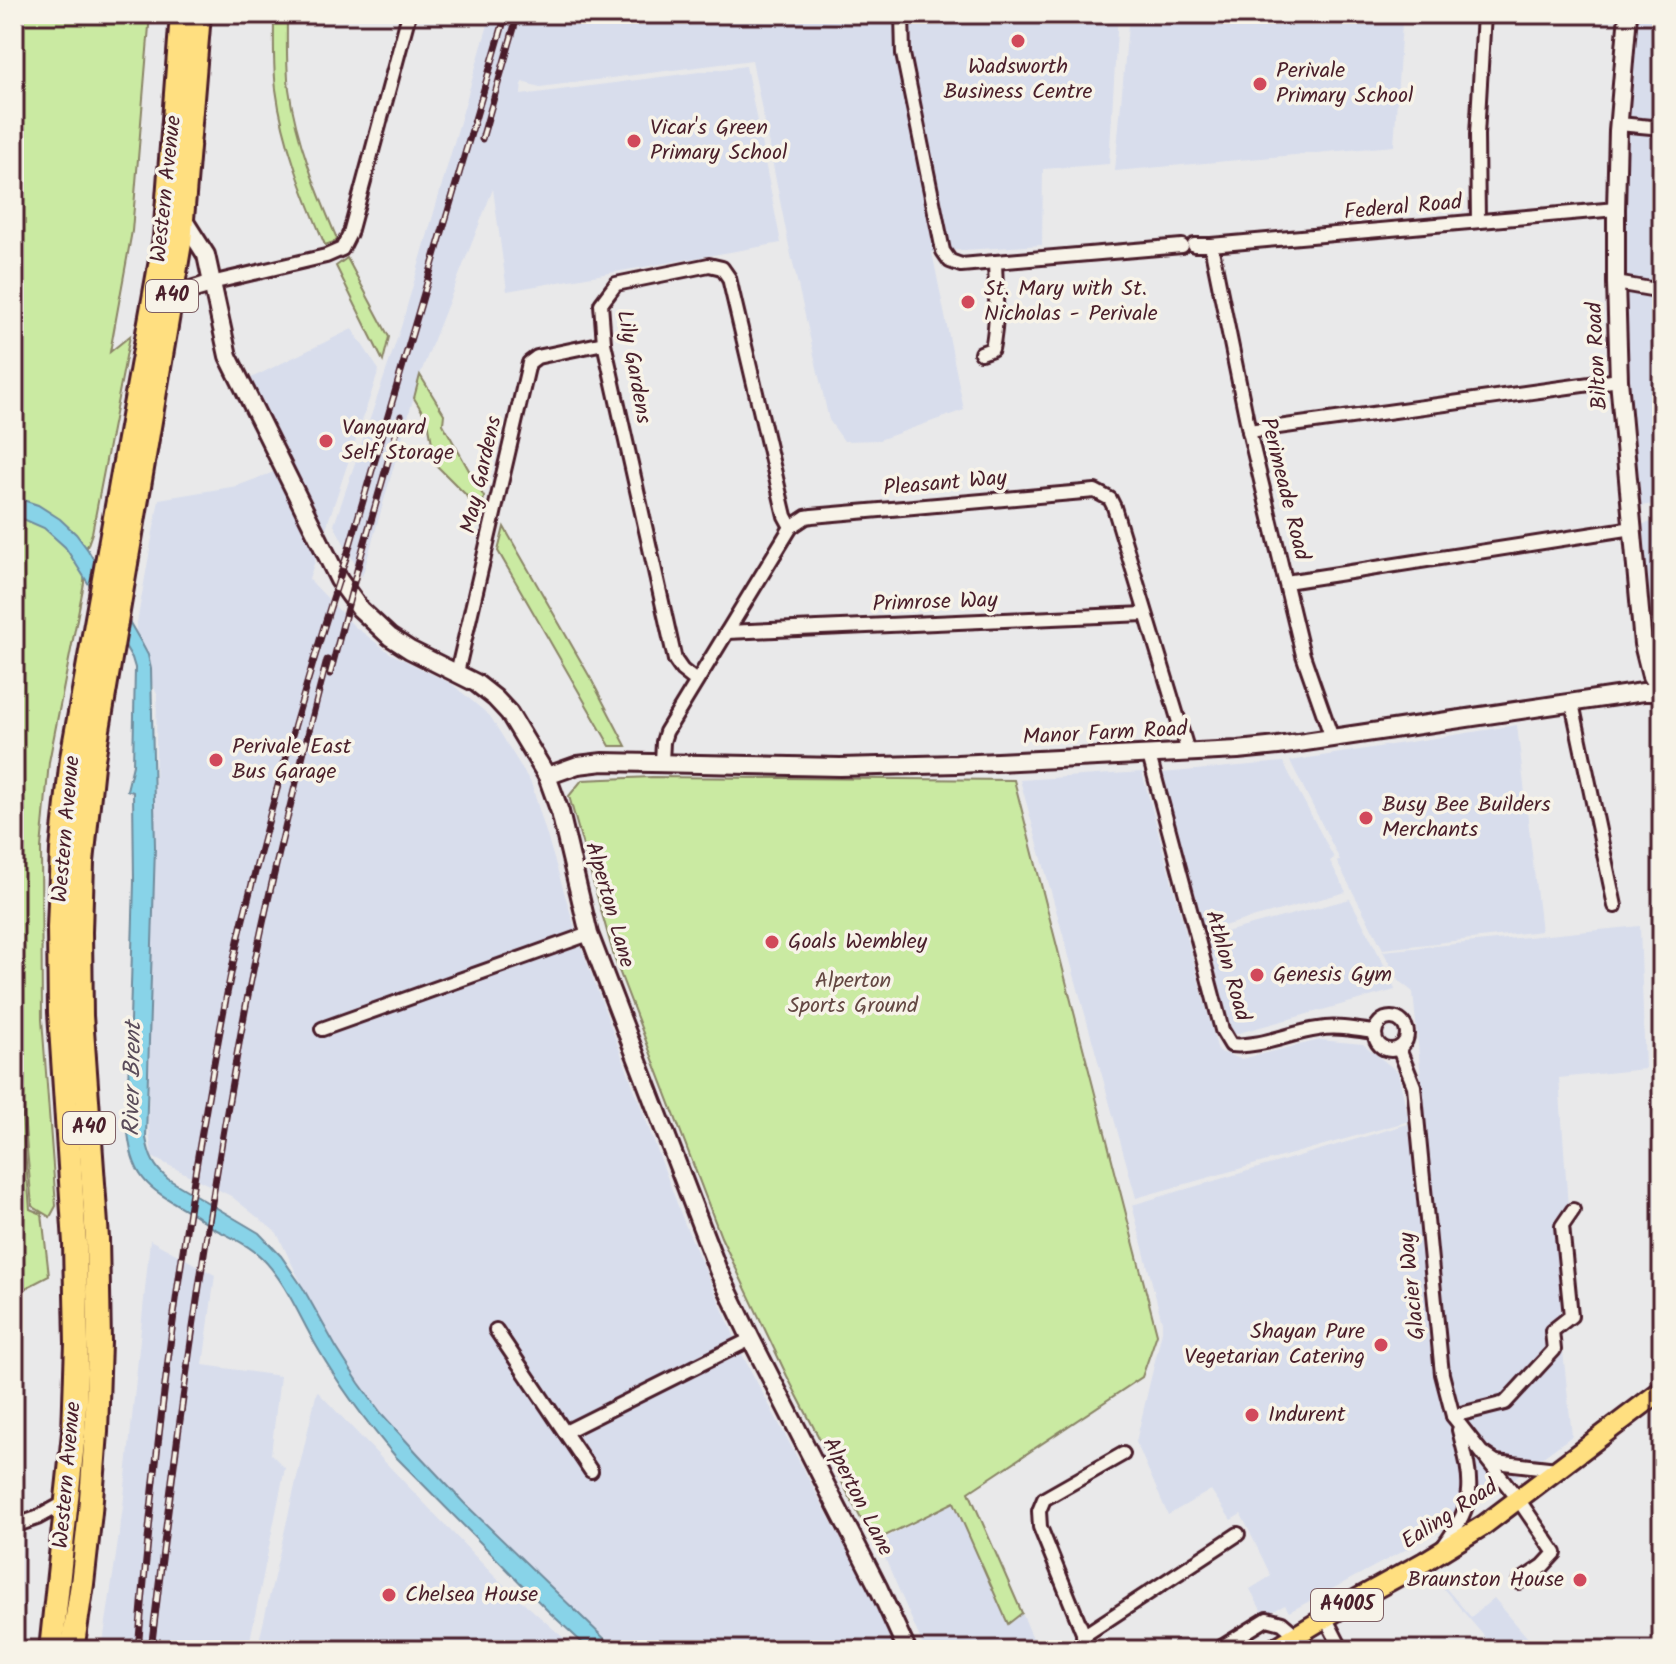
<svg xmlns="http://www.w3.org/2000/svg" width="1676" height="1664" font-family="Kalam,sans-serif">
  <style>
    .built { fill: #d8ddec }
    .green { fill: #caeaa2; stroke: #8a8466; stroke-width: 2 }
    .water { fill: #88d3e8; stroke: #6f8b9c; stroke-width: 2 }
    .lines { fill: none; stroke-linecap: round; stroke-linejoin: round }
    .street-casing { stroke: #4a1f2b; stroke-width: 18 }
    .secondary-casing { stroke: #4a1f2b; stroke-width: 22 }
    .primary-casing { stroke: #4a1f2b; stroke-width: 24 }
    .highway-casing { stroke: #4a1f2b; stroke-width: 28 }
    .street { stroke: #f7f3e8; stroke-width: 12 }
    .secondary { stroke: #f7f3e8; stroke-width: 16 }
    .primary { stroke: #ffdf80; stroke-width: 18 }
    .highway { stroke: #ffdf80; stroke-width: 22 }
    .rail-casing { stroke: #4a1f2b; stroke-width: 7 }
    .rail { stroke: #f7f3e8; stroke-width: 4; stroke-dasharray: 12; stroke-linecap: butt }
    .poi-dot { fill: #d1495b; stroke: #f7f3e8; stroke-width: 3 }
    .labels { text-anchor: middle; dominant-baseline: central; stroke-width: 7; stroke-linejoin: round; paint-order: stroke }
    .shield { fill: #f7f3e8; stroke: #7e5f64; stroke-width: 2 }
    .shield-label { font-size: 20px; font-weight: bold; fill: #4a1f2b }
    .poi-label { font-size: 22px; fill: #4a1f2b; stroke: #f7f3e8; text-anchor: start }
    .street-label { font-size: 22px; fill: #4a1f2b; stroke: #f7f3e8 }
    .park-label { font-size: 22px; fill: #644843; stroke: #f7f3e8 }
    .water-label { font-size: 24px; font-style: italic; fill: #5a4c5a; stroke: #f7f3e8 }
  </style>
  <rect width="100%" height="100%" fill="#e9e9ea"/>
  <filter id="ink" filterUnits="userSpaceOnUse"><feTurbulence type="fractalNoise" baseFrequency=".0125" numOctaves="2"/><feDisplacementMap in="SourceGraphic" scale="16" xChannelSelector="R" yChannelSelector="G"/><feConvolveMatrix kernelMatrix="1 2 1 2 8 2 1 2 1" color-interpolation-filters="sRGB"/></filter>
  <g filter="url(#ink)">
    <g class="built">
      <polygon points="491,14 1118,14 1109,164 1043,169 1042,245 932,252 964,410 879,440 844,441 829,420 789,246 752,60 540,87 522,82 521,95 746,66 781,243 507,291 493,189 420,375 362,577 334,525 401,327"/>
      <polygon points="1129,14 1305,14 1402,22 1394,146 1115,171"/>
      <polygon points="1630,14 1662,14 1662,503 1640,506 1628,378 1623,229 1623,118"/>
      <polygon points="352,329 379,370 309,579 354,626 390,653 452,684 490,716 531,783 579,941 684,1222 744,1358 884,1620 897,1650 619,1650 528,1568 398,1438 333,1350 277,1233 231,1196 152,1157 148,1120 157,694 133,645 159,499 237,486 282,469 241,383"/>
      <polygon points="1662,520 1662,663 1653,645 1643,524"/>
      <polygon points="1517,725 1541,931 1383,949 1337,862 1340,860 1290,761"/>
      <polygon points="1283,762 1334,858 1330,861 1346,892 1205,931 1162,773"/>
      <polygon points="1142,772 1218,1051 1241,1059 1320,1040 1363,1044 1398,1072 1409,1121 1136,1198 1020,780"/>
      <polygon points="1350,899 1391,978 1395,990 1235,1034 1231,1030 1207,937"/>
      <polygon points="1640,926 1645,1069 1559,1078 1568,1207 1555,1219 1565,1305 1559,1314 1572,1436 1446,1528 1289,1612 1285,1605 1264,1616 1250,1589 1271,1576 1241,1514 1231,1520 1211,1490 1168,1515 1136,1442 1162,1331 1162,1322 1132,1205 1425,1119 1413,992 1399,981 1383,951"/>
      <polygon points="150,1240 215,1275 203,1365 280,1376 271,1454 285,1468 248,1650 102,1650 123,1507"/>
      <polygon points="317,1391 495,1577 577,1650 257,1650"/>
      <polygon points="954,1501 1007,1623 1022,1613 1038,1650 925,1650 878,1542"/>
      <polygon points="1437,1578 1471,1617 1494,1598 1538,1650 1496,1650 1436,1580"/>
    </g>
    <g class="green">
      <polygon points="14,14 150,14 132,231 110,352 130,336 92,533 86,550 84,583 49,762 41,848 42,1019 56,1206 50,1217 32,1206 14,1003"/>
      <path d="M274,14H287C287,39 286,65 289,89C296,141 317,191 337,239L334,242L325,245C304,195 283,143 276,89C273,65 274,39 274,14Z"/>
      <polygon points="347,258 389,337 383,361 336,266"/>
      <polygon points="420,375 444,414 443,424 484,497 480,517 465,494 436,465 428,421 414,398"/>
      <polygon points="504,527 591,679 626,746 610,746 498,551"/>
      <polygon points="652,777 1014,780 1157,1334 1142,1377 969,1492 1022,1613 1008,1624 954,1502 873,1542 787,1376 721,1237 615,960 569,796 582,780"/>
      <polygon points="14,1022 30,1209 42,1214 49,1276 14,1294"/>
    </g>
    <path class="water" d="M14,497L38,505L60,519L76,534L88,550L141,642L148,655L151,669L155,847L146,1138C149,1156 154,1167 168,1179L259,1233L281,1256L303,1288L336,1347L359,1383L381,1413L418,1454L464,1503L610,1644L620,1645L625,1650H590L548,1611L396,1457C366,1422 340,1387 317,1347C300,1318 286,1282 262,1258C249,1245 231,1237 215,1229C208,1225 202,1220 195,1215C147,1187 132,1182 127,1123L134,882L133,792L127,790L133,765L135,668L132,658L100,602L65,547L44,528L14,515Z"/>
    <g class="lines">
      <defs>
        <g id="street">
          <polyline points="902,14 903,54 943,251 950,261 961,265 1182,246"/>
          <polyline points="1619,124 1662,128"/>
          <polyline points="1478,221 1477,135 1484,14"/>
          <polyline points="1194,245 1211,245 1616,209"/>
          <polyline points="1211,245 1249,431 1303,655 1332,738"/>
          <polyline points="211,283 326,256 342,249 350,233 409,14"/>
          <polyline points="1616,283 1662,291"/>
          <path d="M981,353L992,349C998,320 996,292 995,262"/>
          <polyline points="1249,431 1619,380"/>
          <polyline points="1286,582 1633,528"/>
          <polyline points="727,632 1145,614"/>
          <polyline points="457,673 529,363 537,357 604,343"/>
          <polyline points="696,681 682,670 675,660 604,343 601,304 616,284 709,265 722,268 729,278 785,516 791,527"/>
          <polyline points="1572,703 1615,906"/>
          <path d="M1149,755L1222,1030L1231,1045C1260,1048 1289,1033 1318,1029C1337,1025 1356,1030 1375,1032"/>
          <polyline points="662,762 663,742 666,732 791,527 806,517 812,516 1095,491 1110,499 1114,507 1188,752"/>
          <circle cx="1391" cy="1034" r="16"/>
          <polyline points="322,1029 589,934"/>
          <polyline points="1399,1049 1414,1086 1442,1374 1453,1416 1518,1499 1555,1553 1543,1566 1519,1582"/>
          <polyline points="496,1330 591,1471"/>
          <polyline points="1453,1416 1505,1403 1554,1350 1552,1331 1571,1316 1562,1226 1573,1210"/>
          <polyline points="565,1432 751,1339"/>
          <polyline points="1484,1454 1496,1462 1557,1469"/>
          <polyline points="14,1526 37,1518 68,1501"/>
          <path d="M1443,1547C1477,1500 1473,1484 1459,1430"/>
          <polyline points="1325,1617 1342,1650"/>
          <polyline points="1083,1636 1238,1534"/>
          <polyline points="1090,1650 1040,1527 1039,1511 1044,1499 1123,1454"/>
          <polyline points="1217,1650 1267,1619 1282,1623 1296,1635"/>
        </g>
        <g id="secondary">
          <polyline points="1628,14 1618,131 1616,209 1616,283 1619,380 1643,644 1651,676 1662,694"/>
          <polyline points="183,219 206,255 228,356 339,580 360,609 390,637 410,650 476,683 495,698 509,713 547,776 560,812 589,934 718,1270 751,1339 879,1589 907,1650"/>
          <path d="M172,309C184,285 191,293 211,283"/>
          <polyline points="547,776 578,765 603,762 840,767 957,764 1238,750 1278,746 1643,692 1660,692"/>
        </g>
        <polyline id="primary" points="1272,1650 1348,1604 1424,1562 1484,1525 1662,1390"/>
        <g id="highway">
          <polyline points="51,1650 74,1433 77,1343 75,1243 60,1012 59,928 62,850 72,758 165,238 182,14"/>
          <polyline points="72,1650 82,1584 90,1512 96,1432 99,1342 97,1239 81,1016 80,932 82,862 92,765 180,243 199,14"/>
        </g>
      </defs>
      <use href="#street" class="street-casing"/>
      <use href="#secondary" class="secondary-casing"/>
      <use href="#primary" class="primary-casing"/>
      <use href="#highway" class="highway-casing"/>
      <use href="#street" class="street"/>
      <use href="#secondary" class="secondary"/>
      <use href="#primary" class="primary"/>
      <use href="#highway" class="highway"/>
      <defs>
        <g id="rail">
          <polyline points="482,139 518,14"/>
          <polyline points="330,674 360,559 401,416"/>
          <path d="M138,1650C153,1469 174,1288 206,1109C217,1046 228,981 243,919C274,796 308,672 348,552L506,14"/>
          <path d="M151,1650C177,1429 207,1209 249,990C271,879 299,769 327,660"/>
        </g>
      </defs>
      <use href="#rail" class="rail-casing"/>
      <use href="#rail" class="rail"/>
    </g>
  </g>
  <g class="poi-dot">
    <circle cx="1018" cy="41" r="8"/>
    <circle cx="1260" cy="84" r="8"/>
    <circle cx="634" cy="141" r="8"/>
    <circle cx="968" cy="302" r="8"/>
    <circle cx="326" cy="441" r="8"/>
    <circle cx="216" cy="760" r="8"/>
    <circle cx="1366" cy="818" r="8"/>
    <circle cx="772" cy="942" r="8"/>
    <circle cx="1257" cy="975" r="8"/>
    <circle cx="1381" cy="1345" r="8"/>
    <circle cx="1252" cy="1415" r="8"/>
    <circle cx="1580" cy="1580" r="8"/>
    <circle cx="389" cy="1595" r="8"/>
  </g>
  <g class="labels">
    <g class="shield">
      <rect x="146" y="280" width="52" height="32" rx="6"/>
      <rect x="63" y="1112" width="52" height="32" rx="6"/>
      <rect x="1311" y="1589" width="72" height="32" rx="6"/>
    </g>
    <g class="shield-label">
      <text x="172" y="296">A40</text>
      <text x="89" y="1128">A40</text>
      <text x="1347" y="1605">A4005</text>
    </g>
    <g class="poi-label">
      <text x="1018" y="67" text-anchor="middle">Wadsworth<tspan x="1018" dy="25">Business Centre</tspan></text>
      <text x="1276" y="71">Perivale<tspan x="1276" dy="25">Primary School</tspan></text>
      <text x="650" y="128">Vicar's Green<tspan x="650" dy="25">Primary School</tspan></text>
      <text x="984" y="289">St. Mary with St.<tspan x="984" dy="25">Nicholas - Perivale</tspan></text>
      <text x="342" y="428">Vanguard<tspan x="342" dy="25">Self Storage</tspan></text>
      <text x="232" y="747">Perivale East<tspan x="232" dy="25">Bus Garage</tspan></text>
      <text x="1382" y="805">Busy Bee Builders<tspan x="1382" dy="25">Merchants</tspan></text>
      <text x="788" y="942">Goals Wembley</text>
      <text x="1273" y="975">Genesis Gym</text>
      <text x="1365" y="1332" text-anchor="end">Shayan Pure<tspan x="1365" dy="25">Vegetarian Catering</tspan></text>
      <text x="1268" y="1415">Indurent</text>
      <text x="1564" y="1580" text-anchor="end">Braunston House</text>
      <text x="405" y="1595">Chelsea House</text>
    </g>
    <g class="street-label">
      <text transform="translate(167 189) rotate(-84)">Western Avenue</text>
      <text transform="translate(1403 208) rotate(-5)">Federal Road</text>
      <text transform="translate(1598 356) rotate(-93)">Bilton Road</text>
      <text transform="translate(633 367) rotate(80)">Lily Gardens</text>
      <text transform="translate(482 475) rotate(-77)">May Gardens</text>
      <text transform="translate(945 484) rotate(-5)">Pleasant Way</text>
      <text transform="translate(1284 489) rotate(76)">Perimeade Road</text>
      <text transform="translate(935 603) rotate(-2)">Primrose Way</text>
      <text transform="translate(1105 734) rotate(-3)">Manor Farm Road</text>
      <text transform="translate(67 829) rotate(-85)">Western Avenue</text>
      <text transform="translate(609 905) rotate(74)">Alperton Lane</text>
      <text transform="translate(1227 966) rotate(74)">Athlon Road</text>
      <text transform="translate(1413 1286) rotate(-96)">Glacier Way</text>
      <text transform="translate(68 1475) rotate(-85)">Western Avenue</text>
      <text transform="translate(857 1497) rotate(63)">Alperton Lane</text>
      <text transform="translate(1450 1515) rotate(-33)">Ealing Road</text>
    </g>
    <g class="park-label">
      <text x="853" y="981">Alperton<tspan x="853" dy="25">Sports Ground</tspan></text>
    </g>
    <g class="water-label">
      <text transform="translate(133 1079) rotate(-89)">River Brent</text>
    </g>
  </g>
  <rect width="1676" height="1664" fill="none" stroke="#f7f3e8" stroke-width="48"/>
  <rect x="24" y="24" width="1628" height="1616" fill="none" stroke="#4a1f2b" stroke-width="3" filter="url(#ink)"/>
</svg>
